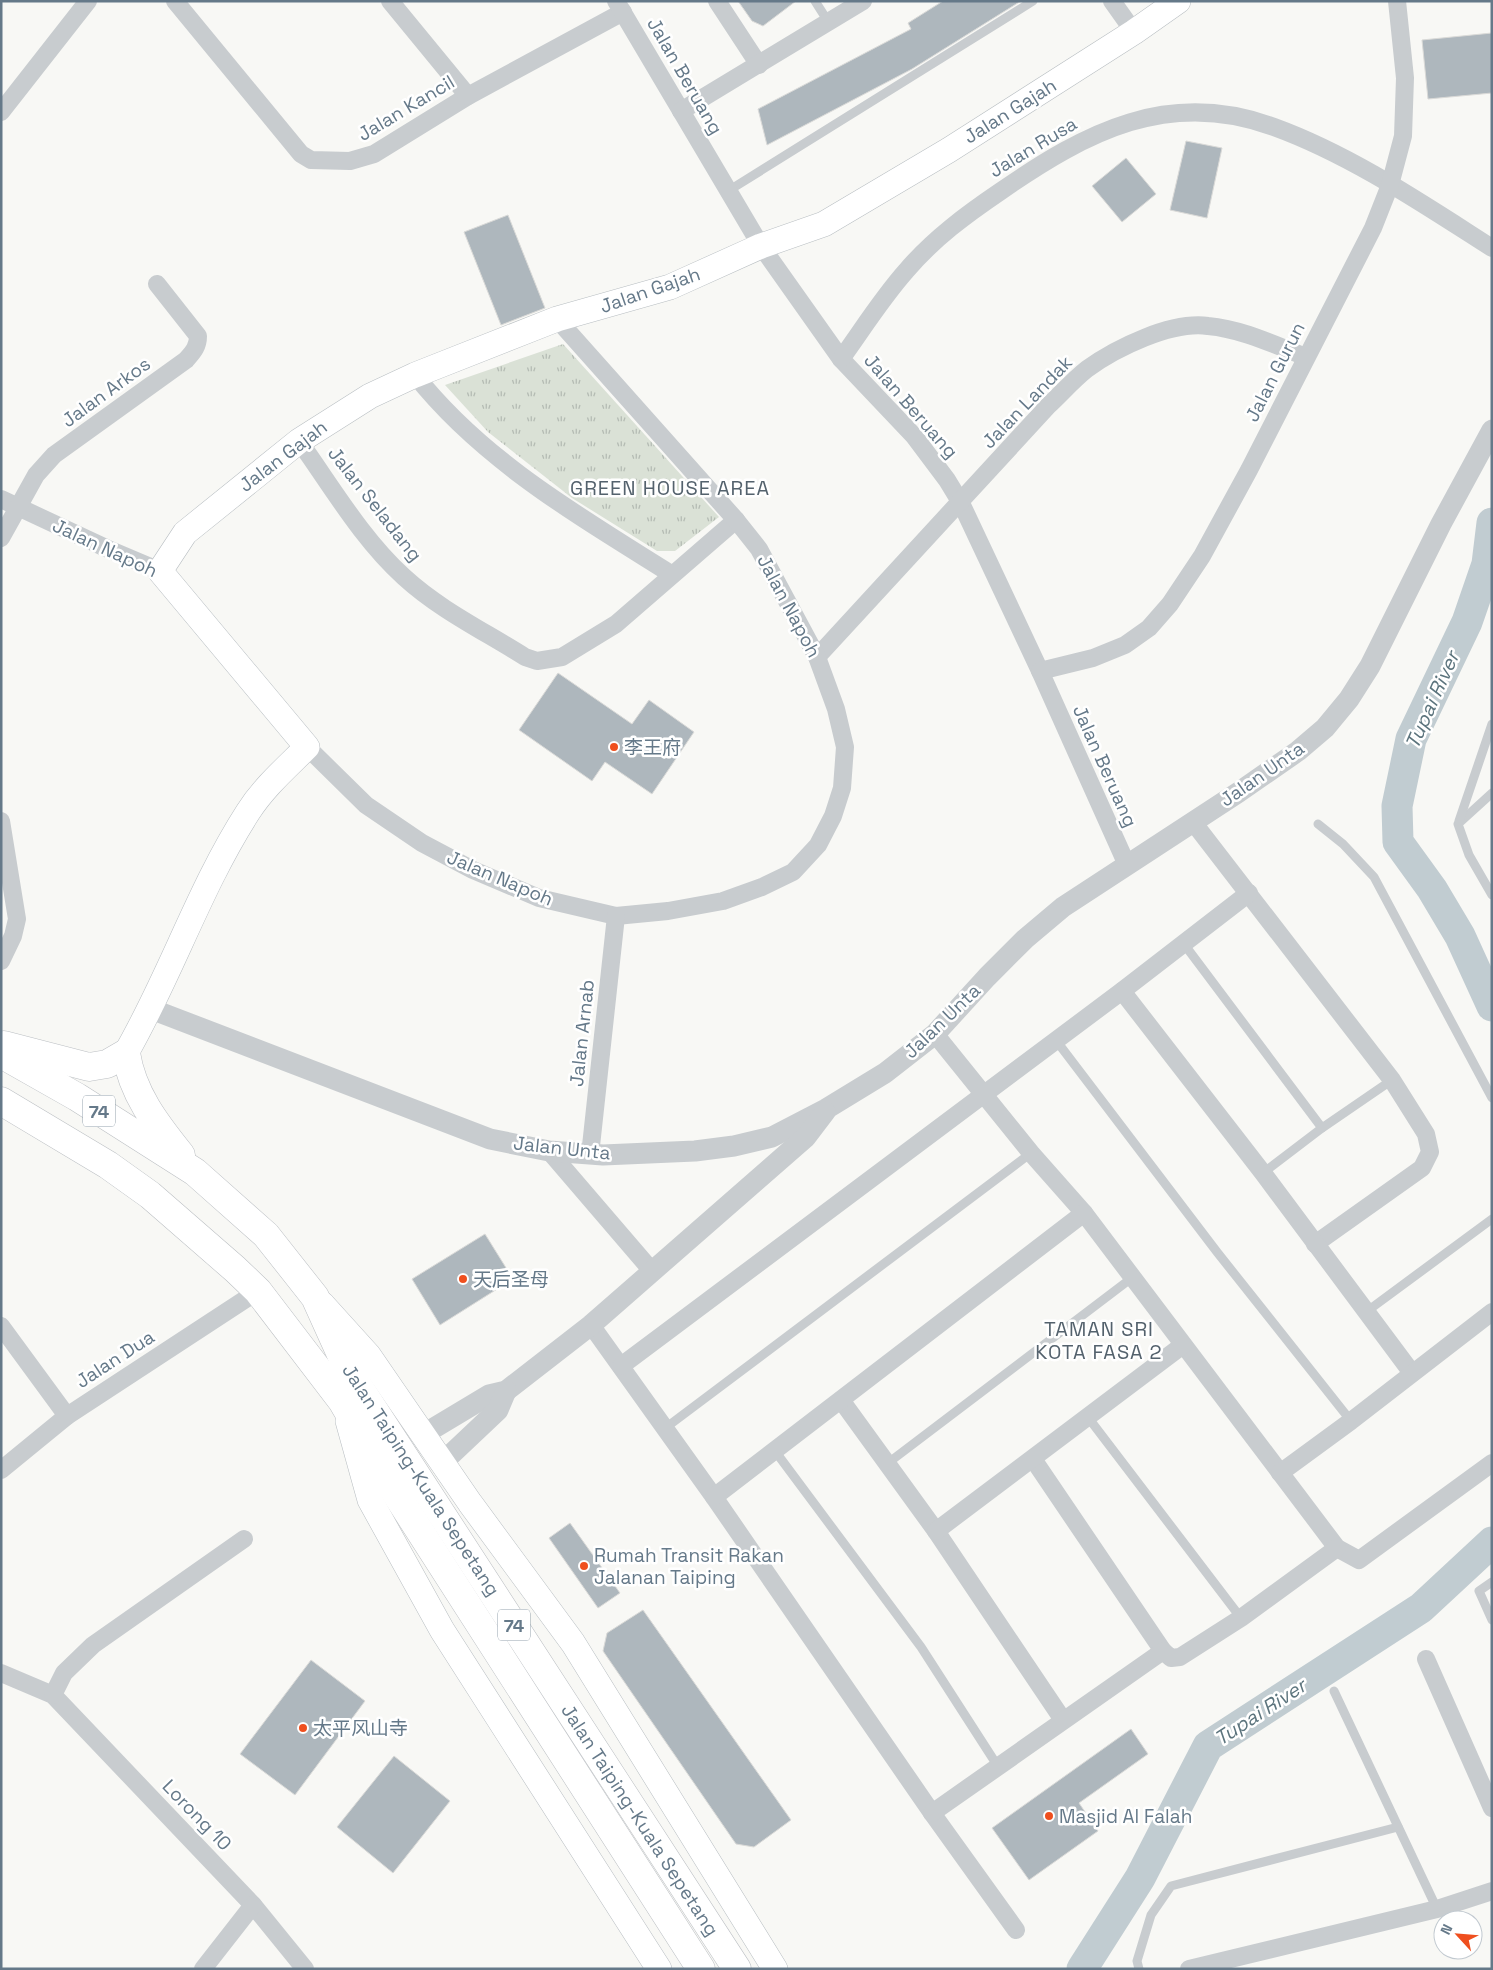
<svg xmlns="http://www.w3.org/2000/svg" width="1493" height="1970" font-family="'Space Grotesk','Noto Sans SC',sans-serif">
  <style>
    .park { fill: url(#park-tufts) }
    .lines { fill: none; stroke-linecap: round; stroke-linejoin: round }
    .river { stroke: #c1ccd1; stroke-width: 31 }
    .building { fill: #aeb7bd; stroke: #dadad8 }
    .secondary-casing { stroke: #b8bec2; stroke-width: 26 }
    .primary-casing { stroke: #bbbfc3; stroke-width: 29 }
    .service { stroke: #c8cccf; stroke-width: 9 }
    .minor { stroke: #c8cccf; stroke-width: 18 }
    .tertiary { stroke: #c8cccf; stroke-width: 21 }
    .secondary { stroke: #fff; stroke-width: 25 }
    .primary { stroke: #fff; stroke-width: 28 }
    .poi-dot { fill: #ef4f1e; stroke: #fff; stroke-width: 2 }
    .labels { text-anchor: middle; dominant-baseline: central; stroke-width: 5; stroke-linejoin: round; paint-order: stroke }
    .shield { fill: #fff; stroke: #93a1ac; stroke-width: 1 }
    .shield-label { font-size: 18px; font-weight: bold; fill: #657989 }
    .street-label { font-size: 19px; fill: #657989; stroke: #fff }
    .poi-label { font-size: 19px; fill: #657989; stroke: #fff; text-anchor: start }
    .neighbourhood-label { font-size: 20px; letter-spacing: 1px; fill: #54626d; stroke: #fff }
    .water-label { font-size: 20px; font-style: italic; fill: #5c747d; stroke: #fff }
  </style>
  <defs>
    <pattern id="park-tufts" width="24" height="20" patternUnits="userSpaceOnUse" patternTransform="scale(1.25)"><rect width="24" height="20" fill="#dae1d6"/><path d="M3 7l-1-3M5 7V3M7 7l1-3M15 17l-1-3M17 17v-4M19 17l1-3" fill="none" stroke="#b4bbb3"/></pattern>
  </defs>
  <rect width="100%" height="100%" fill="#f8f8f5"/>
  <polygon class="park" points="563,344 719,517 675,551 657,551 572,498 488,432 445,385"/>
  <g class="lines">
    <g class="river">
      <polyline points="1492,523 1487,564 1467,622 1411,739 1397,806 1398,842 1432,889 1460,936 1492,1006"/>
      <polyline points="1082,1969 1140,1878 1208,1746 1421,1608 1492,1542"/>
    </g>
  </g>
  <g class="building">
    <polygon points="738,1 796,1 763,26 752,21"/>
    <polygon points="943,1 1021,1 912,69 767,145 758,109 911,29 908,23"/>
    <polygon points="1492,33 1492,93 1428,99 1422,40"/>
    <polygon points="1186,141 1222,148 1207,218 1170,210"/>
    <polygon points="1126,158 1156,194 1122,222 1092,186"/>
    <polygon points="508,215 545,308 501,325 464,232"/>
    <polygon points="558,673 632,724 649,700 694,732 652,794 605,762 592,781 519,730"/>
    <polygon points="485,1234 513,1279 440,1325 412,1279"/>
    <polygon points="570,1523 620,1593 598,1608 549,1538"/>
    <polygon points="643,1610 791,1820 754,1847 736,1844 603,1651 607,1633"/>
    <polygon points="311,1660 365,1701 295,1795 240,1754"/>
    <polygon points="1131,1729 1148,1754 1079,1803 1098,1831 1029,1880 992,1828"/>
    <polygon points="394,1756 450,1801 393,1873 337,1827"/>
  </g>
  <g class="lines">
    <defs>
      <g id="secondary">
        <path d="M126,1053C171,975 199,888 248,812C264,787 286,768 307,747L160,571L185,533L299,441L370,396L415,375L557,319L670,287L761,246L824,224L949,150L1134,32L1178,1"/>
        <polyline points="322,1304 369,1356 470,1503 573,1643 775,1969"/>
        <polyline points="348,1421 370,1500 442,1630 659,1969"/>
      </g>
      <g id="primary">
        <path d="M4,1045L89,1067L107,1064L126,1053C132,1093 156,1124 181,1155"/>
        <polyline points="1,1054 77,1097 195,1172 266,1235 315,1297 348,1370 737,1969"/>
        <polyline points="1,1101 108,1165 150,1195 235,1269 258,1291 342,1401 398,1497 701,1969"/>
      </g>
    </defs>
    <use href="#secondary" class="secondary-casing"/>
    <use href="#primary" class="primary-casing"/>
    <g class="service">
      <polyline points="815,1 829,23"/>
      <polyline points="728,191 1033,1"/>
      <polyline points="1492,793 1458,824 1469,855 1492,895"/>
      <polyline points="1459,821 1492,724"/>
      <polyline points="1318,824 1343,844 1374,877 1492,1098"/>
      <polyline points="1184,944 1322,1128"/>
      <polyline points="1055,1039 1217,1252 1351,1421"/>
      <polyline points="1263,1173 1322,1128 1392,1080"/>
      <polyline points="1366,1312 1492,1219"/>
      <polyline points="1087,1416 1241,1618"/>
      <polyline points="664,1429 1031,1153"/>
      <polyline points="775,1451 921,1647 997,1765"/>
      <polyline points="888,1463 1133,1277"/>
      <polyline points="1492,1582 1479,1591 1492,1620"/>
      <polyline points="1334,1691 1437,1909"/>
      <polyline points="1139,1969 1137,1961 1151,1915 1171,1886 1398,1827"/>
    </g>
    <g class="minor">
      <polyline points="175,1 301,154 311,160 350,161 374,154 468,96 623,12"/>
      <polyline points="390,1 468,96"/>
      <polyline points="616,1 761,246 841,359 914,436 947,480 961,503 1040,671 1127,865"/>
      <polyline points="717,1 759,65"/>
      <polyline points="1112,1 1134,32"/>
      <polyline points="681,111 863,1"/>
      <polyline points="1,112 88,1"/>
      <path d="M841,359C862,330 882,298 906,271C933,239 967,214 1001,191C1086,132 1169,88 1274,127C1351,155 1423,204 1492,248"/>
      <path d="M415,375C483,461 579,516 671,574"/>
      <path d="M299,441C332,487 362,539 404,577C440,610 484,631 525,657L537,661L562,657L616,624L736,520"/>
      <polyline points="1,499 108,549 160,571"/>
      <path d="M1,538L36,475L54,455L186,360C193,352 198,347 198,336L157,284"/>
      <path d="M817,657L1048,406C1061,394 1073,380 1087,369C1116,348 1171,321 1208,326C1242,329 1275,345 1306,357"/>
      <polyline points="1040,671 1093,658 1125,645 1149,628 1170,604 1202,556 1249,470 1373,228 1390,185 1403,136 1405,78 1397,1"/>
      <polyline points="307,747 366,805 422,843 473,870 539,898 616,916 668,911 723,901 762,887 793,872 818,845 833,816 842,788 845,747 836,709 817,657 759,549 736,520 557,319"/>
      <polyline points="1,821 17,919 13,936 1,961"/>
      <polyline points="1193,822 1392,1080 1426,1134 1430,1152 1422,1168 1315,1244"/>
      <polyline points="1122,991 1263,1173 1412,1373"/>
      <polyline points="935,1034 1031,1153 1084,1213 1337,1548 1359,1560 1492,1463"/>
      <polyline points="549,1151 652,1271"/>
      <polyline points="590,1155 616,916"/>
      <polyline points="591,1325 714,1497 932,1813 1016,1930"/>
      <polyline points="1,1326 67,1416"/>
      <polyline points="621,1366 1122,991 1249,893"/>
      <polyline points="841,1400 936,1531 1063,1720"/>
      <polyline points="1033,1459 1163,1651"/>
      <polyline points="1,1470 67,1416 258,1291"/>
      <polyline points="1280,1473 1351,1421 1492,1312"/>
      <polyline points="714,1497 1084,1213"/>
      <polyline points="936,1531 1183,1345"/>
      <polyline points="1426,1659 1492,1808"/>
      <polyline points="1,1673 53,1695 253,1905 305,1969"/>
      <polyline points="53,1695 64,1673 93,1645 244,1539"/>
      <polyline points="932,1813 1163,1651 1171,1658 1180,1657 1241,1618 1337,1548"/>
      <polyline points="203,1969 253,1905"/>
      <polyline points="1189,1969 1437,1909 1492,1891"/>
    </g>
    <g class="tertiary">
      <polyline points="151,1009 490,1139 549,1151 603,1155 695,1151 734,1146 772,1137 826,1109 885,1073 935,1034 987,977 1025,939 1063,907 1239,792 1298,751 1325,728 1349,699 1370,666 1441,524 1492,430"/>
      <polyline points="424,1434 489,1395 506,1391 591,1325 806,1137 825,1112"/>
      <polyline points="443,1462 498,1410 506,1391"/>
    </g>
    <use href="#secondary" class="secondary"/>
    <use href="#primary" class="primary"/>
  </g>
  <g class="poi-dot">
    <circle cx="614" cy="747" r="5"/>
    <circle cx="463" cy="1279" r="5"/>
    <circle cx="584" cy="1566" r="5"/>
    <circle cx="303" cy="1728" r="5"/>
    <circle cx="1049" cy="1816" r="5"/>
  </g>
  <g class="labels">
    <g class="shield">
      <rect x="83" y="1095.5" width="32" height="31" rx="4"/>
      <rect x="498" y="1609.5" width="32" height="31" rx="4"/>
    </g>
    <g class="shield-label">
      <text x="99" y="1111">74</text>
      <text x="514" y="1625">74</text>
    </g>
    <g class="street-label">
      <text transform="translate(685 76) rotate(60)">Jalan Beruang</text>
      <text transform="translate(406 108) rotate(-31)">Jalan Kancil</text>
      <text transform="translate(1010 111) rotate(-32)">Jalan Gajah</text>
      <text transform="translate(1033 147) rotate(-31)">Jalan Rusa</text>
      <text transform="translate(650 290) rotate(-19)">Jalan Gajah</text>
      <text transform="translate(1275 372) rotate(-63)">Jalan Gurun</text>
      <text transform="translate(106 392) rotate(-36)">Jalan Arkos</text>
      <text transform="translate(1027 402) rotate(-46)">Jalan Landak</text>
      <text transform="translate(911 406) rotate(49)">Jalan Beruang</text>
      <text transform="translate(283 456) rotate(-37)">Jalan Gajah</text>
      <text transform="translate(375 504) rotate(52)">Jalan Seladang</text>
      <text transform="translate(105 548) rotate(25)">Jalan Napoh</text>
      <text transform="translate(789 606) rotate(62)">Jalan Napoh</text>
      <text transform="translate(1105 766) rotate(66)">Jalan Beruang</text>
      <text transform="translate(1262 774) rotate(-35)">Jalan Unta</text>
      <text transform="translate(500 878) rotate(23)">Jalan Napoh</text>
      <text transform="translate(942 1021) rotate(-44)">Jalan Unta</text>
      <text transform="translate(582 1033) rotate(-84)">Jalan Arnab</text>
      <text transform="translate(562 1148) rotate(6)">Jalan Unta</text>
      <text transform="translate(115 1359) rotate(-33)">Jalan Dua</text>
      <text transform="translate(421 1480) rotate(57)">Jalan Taiping-Kuala Sepetang</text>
      <text transform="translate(197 1815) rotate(46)">Lorong 10</text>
      <text transform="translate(640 1820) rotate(57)">Jalan Taiping-Kuala Sepetang</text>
    </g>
    <g class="poi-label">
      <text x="624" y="747">李王府</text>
      <text x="473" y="1279">天后圣母</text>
      <text x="594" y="1555">Rumah Transit Rakan<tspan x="594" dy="22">Jalanan Taiping</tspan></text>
      <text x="313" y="1728">太平风山寺</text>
      <text x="1059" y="1816">Masjid Al Falah</text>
    </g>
    <g class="neighbourhood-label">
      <text x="670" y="488">GREEN HOUSE AREA</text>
      <text x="1099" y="1329">TAMAN SRI<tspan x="1099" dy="23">KOTA FASA 2</tspan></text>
    </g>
    <g class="water-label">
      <text transform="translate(1432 700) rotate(-66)">Tupai River</text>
      <text transform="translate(1260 1712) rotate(-33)">Tupai River</text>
    </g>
  </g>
  <rect width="1493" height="1970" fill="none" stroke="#657989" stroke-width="5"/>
  <g transform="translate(1458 1935) rotate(296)"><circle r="24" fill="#ffffff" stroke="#c1c9d0"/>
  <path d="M0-4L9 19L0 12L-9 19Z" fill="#ef4f1e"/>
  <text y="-8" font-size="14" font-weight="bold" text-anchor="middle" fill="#657989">N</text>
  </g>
</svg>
